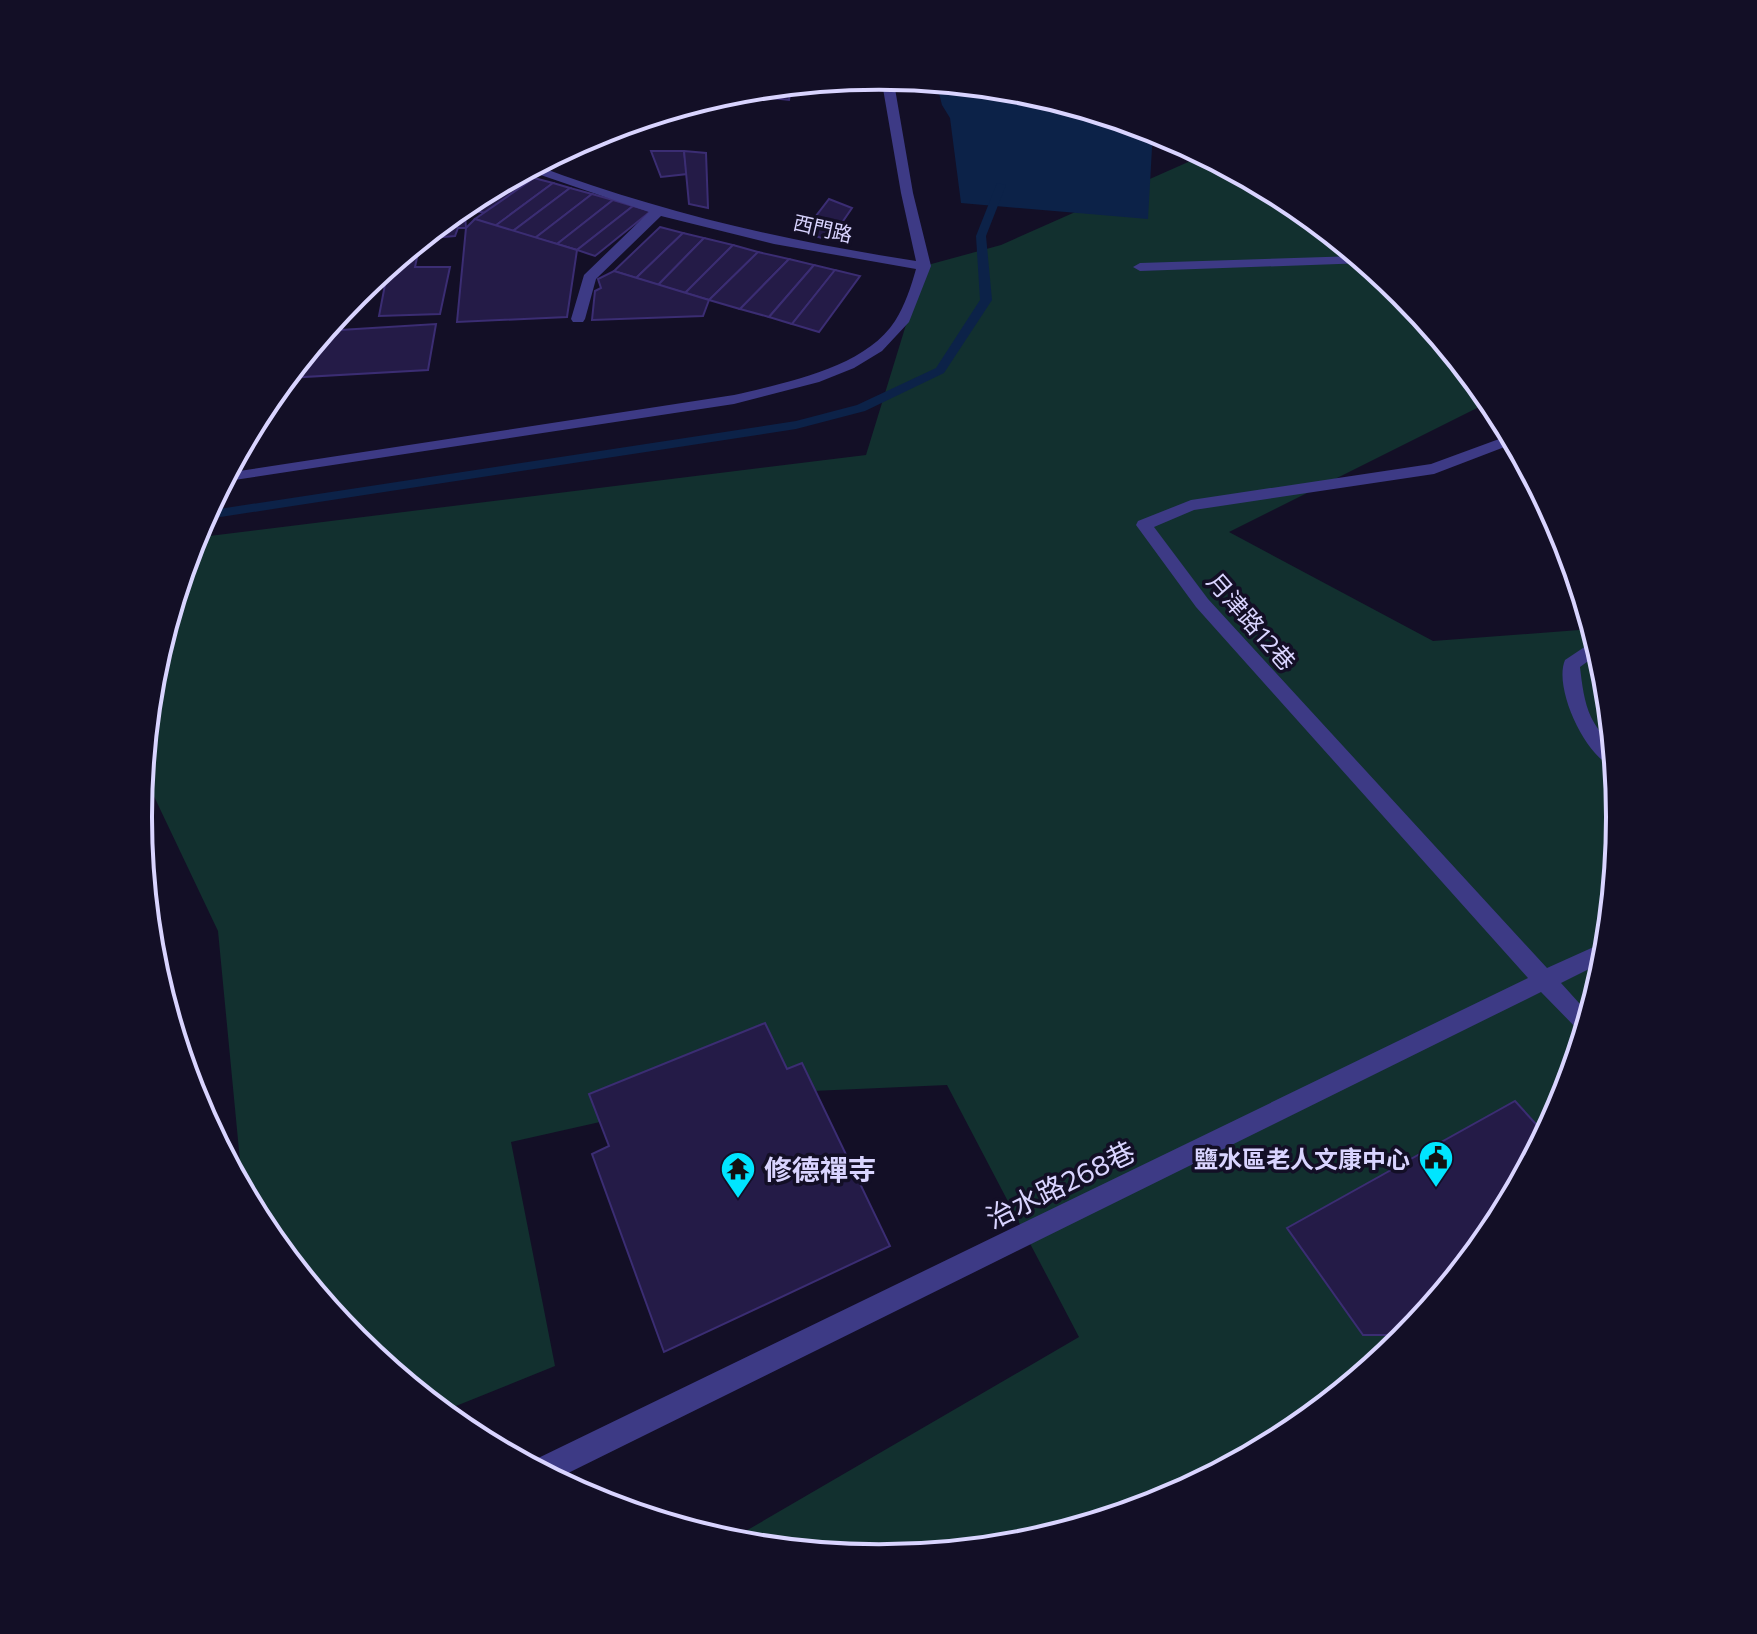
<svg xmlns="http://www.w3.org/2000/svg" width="1757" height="1634" font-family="Commissioner,'Noto Sans TC',sans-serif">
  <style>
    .green { fill: #12302f }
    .water { fill: #0c2248 }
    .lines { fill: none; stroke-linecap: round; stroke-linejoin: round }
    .stream { fill: #0c2248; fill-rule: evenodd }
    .building { fill: #241b47; stroke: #3b2d73; stroke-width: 2 }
    .service { fill: #3d3a85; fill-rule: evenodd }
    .labels { text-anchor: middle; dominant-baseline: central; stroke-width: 7; stroke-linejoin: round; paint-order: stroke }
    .far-street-label { font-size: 20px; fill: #d9d4ff; stroke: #130f26 }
    .street-label { font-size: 24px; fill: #d9d4ff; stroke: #130f26 }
    .poi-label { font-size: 24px; font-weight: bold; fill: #d9d4ff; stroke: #130f26; text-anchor: end }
    .near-poi-label { font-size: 28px; font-weight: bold; fill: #d9d4ff; stroke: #130f26; text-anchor: start }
    .near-street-label { font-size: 28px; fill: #d9d4ff; stroke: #130f26 }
    .rim { fill: none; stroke: #d9d4ff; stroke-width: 4 }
  </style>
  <rect width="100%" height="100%" fill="#130f26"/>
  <polygon class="green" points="1204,155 1291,201 1403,293 1491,401 1229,532 1433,641 1592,629 1605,673 1619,817 1605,962 1563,1101 1494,1229 1402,1341 1290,1433 1162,1502 1023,1544 878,1558 734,1544 727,1542 1079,1337 947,1085 720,1095 511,1142 555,1366 441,1412 354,1341 262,1228 243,1192 218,931 151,790 140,796 152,672 193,538 866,455 924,266 1001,245"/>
  <polygon class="water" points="936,82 1024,90 1153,130 1148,219 961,203 950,118 942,105"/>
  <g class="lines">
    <polygon class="stream" points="997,183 1006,185 986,236 992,300 944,373 865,411 796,429 201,520 206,511 796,421 857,405 936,368 980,300 976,236"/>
  </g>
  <g class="building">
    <polygon points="866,77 868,85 791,88 789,100 753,96 752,88"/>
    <polygon points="651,151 684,151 687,174 661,177"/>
    <polygon points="684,151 706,153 708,208 689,204"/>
    <polygon points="519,173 534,178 486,213 469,210 467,201"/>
    <polygon points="534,178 553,183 495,226 475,219"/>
    <polygon points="553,183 570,188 513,231 495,226"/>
    <polygon points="570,188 592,194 535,238 513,231"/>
    <polygon points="592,194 613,200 557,244 535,238"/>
    <polygon points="829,199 852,208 830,240 803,233"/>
    <polygon points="613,200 633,206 577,250 557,244"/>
    <polygon points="464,203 466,228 458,228 455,236 432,238 432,230"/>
    <polygon points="633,206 651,211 595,256 577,250"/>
    <polygon points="475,219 577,250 567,317 457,322 466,228"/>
    <polygon points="660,227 683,233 636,278 614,271"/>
    <polygon points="683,233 704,238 658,285 636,278"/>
    <polygon points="704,238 733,245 685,293 658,285"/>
    <polygon points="421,239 415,267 450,267 440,314 379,316 388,269 399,269 400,256"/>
    <polygon points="733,245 758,252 709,300 685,293"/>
    <polygon points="758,252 789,259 740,309 709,300"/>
    <polygon points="789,259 814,265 769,317 740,309"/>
    <polygon points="814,265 835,270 792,324 769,317"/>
    <polygon points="835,270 860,276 819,332 792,324"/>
    <polygon points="614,271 709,300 703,316 592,320 595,291 601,288 598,279"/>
    <polygon points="436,324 428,370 285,378 324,331"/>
    <polygon points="765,1023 787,1069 802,1063 890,1246 664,1352 592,1154 609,1146 589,1094"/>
    <polygon points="1515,1101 1545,1134 1494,1229 1396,1347 1388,1335 1363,1335 1287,1228"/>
  </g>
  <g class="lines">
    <g class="service">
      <path d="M881,77H893L913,193L931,266L909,322L882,351L854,368L819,382L734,404L221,482L226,473L734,395C784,383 865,368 895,321C905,305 911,287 916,269L774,244L661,216L596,279L585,319L583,322H573L571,319L584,275L649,212L526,170L535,165C659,212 785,241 916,261L901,193Z"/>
      <polygon points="1357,256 1366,263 1140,271 1133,267 1140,263"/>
      <polygon points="1510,435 1515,443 1434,474 1194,510 1154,527 1208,599 1547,968 1607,941 1605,961 1561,983 1589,1014 1583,1035 1541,992 554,1480 529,1466 530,1462 1528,978 1196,607 1136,525 1138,521 1191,500 1431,464"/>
      <path d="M1595,640L1599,653L1580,667C1582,684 1584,702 1591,717C1602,739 1614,741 1614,767C1586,758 1553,688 1565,660Z"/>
    </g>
  </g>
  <defs>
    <symbol id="civic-pin" viewBox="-11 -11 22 30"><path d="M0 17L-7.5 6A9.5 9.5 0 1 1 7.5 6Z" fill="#00e5ff" stroke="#130f26"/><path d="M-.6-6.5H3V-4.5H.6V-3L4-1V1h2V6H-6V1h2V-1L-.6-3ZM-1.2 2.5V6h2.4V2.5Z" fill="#111"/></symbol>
    <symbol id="temple-pin" viewBox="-11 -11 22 30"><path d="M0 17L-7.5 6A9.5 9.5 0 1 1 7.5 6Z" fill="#00e5ff" stroke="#130f26"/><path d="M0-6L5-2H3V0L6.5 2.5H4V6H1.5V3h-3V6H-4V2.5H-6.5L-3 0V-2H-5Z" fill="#111"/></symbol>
  </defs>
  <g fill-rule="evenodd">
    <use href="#civic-pin" x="1416" y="1138" width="40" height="54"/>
    <use href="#temple-pin" x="718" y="1149" width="40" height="54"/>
  </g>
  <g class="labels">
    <g class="far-street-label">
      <text transform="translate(823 228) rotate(13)">西門路</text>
    </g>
    <g class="street-label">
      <text transform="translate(1252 621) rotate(49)">月津路12巷</text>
    </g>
    <g class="poi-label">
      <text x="1410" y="1158">鹽水區老人文康中心</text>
    </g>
    <g class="near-poi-label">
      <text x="764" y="1169">修德禪寺</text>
    </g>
    <g class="near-street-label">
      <text transform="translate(1060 1184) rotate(-26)">治水路268巷</text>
    </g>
  </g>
  <path d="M0 0H1757V1634H0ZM152 817a727 727 0 1 1 1454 0a727 727 0 1 1-1454 0Z" fill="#130f26" fill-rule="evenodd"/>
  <path class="rim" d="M152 817a727 727 0 1 1 1454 0a727 727 0 1 1-1454 0Z"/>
</svg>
